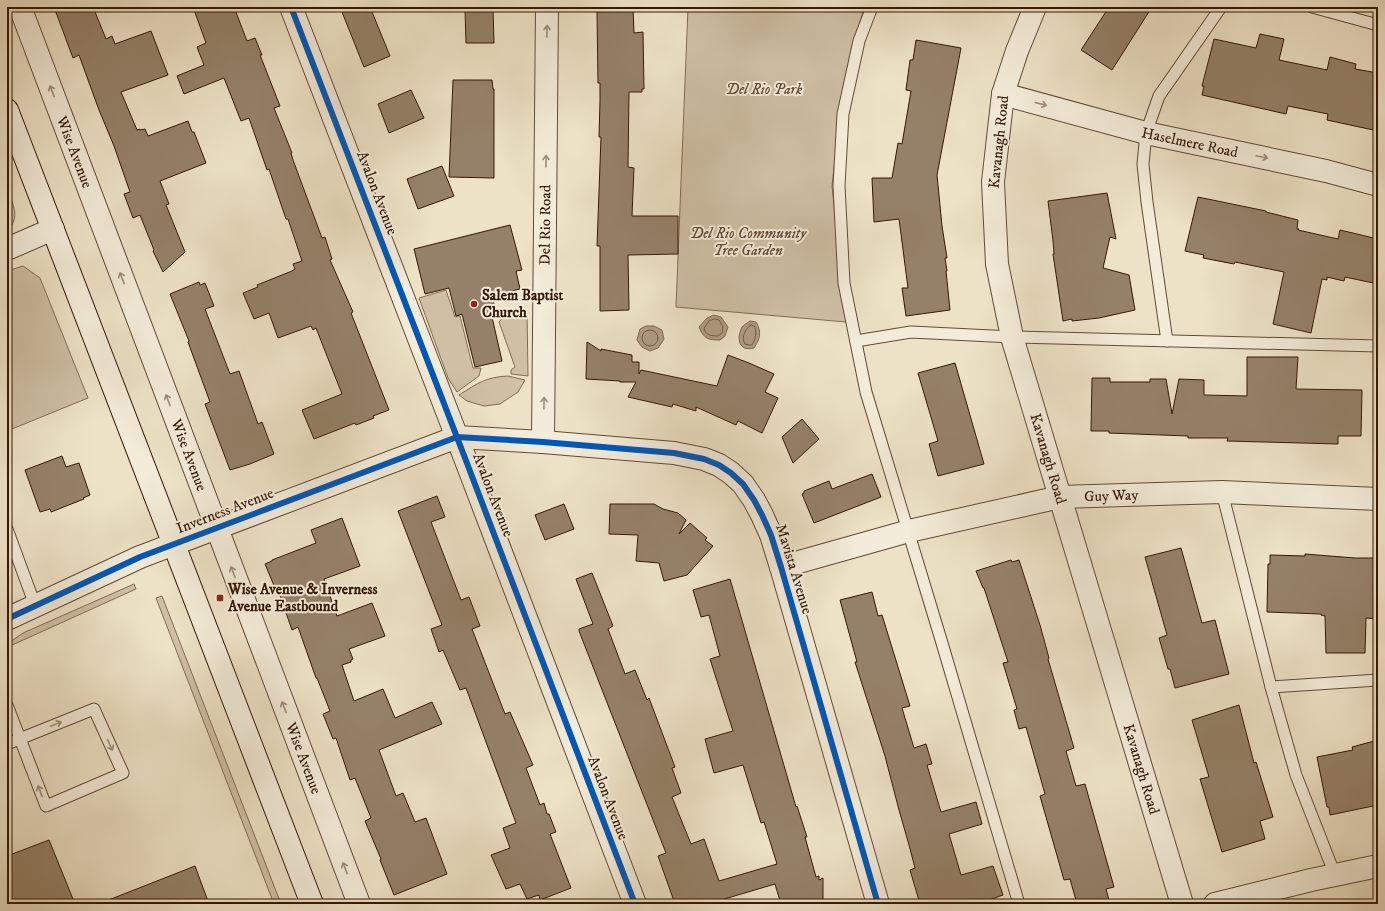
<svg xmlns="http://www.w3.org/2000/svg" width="1385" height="911" font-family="'IM FELL DW Pica',serif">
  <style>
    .green { fill: #cebfa5; stroke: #826b55 }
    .water { fill: #af9d84; stroke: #7f6751 }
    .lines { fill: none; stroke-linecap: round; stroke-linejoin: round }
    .shore { stroke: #725a44; stroke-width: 1 }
    .building { fill: #958169; stroke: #361705 }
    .lane-casing { stroke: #644a35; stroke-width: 13 }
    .street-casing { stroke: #644a35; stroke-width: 24 }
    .secondary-casing { stroke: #361705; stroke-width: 24 }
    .lane { stroke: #f3ecda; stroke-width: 11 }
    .street { stroke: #f3ecda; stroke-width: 22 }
    .secondary { stroke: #f3ecda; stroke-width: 22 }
    .cycleway-casing { stroke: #f3ecda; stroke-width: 8 }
    .cycleway { stroke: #0057b8; stroke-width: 6 }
    .oneway { stroke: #9e8c7a }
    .poi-dot { fill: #8f2418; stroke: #f3ecda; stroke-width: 1.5 }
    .labels { text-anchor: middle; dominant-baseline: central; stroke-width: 4; stroke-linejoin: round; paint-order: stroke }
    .park-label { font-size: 15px; font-style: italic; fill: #644935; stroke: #f3ecda }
    .street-label { font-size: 15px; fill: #361705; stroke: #f3ecda }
    .poi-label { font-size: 15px; font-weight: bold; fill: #361705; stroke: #f3ecda; text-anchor: start }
  </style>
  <rect width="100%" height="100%" fill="#ede2c6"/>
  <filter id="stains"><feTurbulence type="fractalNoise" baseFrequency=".005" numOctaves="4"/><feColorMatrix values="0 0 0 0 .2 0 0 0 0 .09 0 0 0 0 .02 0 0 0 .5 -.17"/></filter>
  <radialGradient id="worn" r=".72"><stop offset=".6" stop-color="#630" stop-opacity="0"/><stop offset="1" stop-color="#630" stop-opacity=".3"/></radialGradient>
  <g class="green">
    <polygon points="688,7 864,7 843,87 832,186 846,322 676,307"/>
    <path d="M7,189C13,204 21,218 7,231Z"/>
    <polygon points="23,266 40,278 88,398 7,431 7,271"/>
    <polygon points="446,290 455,317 460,316 473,368 481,368 479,376 457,392 448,378 419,298"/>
    <polygon points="527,311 528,376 511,374 511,370 515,367 499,322 505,315"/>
    <path d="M508,376L525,380L518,392L500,404L484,406L467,401L459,395C478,383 486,377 508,376Z"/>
    <polygon points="134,584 136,589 10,646 9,644 13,640 23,633"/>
    <polygon points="162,596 281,904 274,904 156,598"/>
  </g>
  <g class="water">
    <path d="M714,315L721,317L728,327L725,336L720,340C708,340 704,339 699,327L707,318Z"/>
    <path d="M750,321L756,322C762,332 760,339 754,348C739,352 736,339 742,327C744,325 747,323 750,321Z"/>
    <polygon points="646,326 654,326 662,330 664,339 658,348 650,351 642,347 637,340 640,329"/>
  </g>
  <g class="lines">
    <g class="shore">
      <path d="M715,319L719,320L723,327L722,333L718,336C711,336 705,335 704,328L709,321Z"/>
      <path d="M751,325L754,326C757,331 756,339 752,345H749L745,344C741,337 745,329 751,325Z"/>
      <circle cx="650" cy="338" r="8"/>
    </g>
  </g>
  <g class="building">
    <polygon points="54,7 93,7 106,39 112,36 115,44 151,31 168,75 121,92 137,130 140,129 140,130 145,129 148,136 188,121 192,132 194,132 206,163 160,181 169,204 166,205 185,252 163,272 153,251 154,250 140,215 133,218 124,194 130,192 114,146 99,110 79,55 73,58"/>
    <polygon points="193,7 234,7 247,41 255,38 262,55 260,55 280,106 274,108 292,153 291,153 293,160 322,238 325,237 332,259 330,260 353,312 351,313 389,410 373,416 374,418 356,425 355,423 314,439 302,410 342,394 316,328 313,330 311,326 278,338 269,313 254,319 243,293 258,287 257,285 292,271 295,269 293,264 302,261 288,219 286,219 269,169 267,170 249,118 241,121 224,78 184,94 177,76 204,65 197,47 206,43"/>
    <polygon points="340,7 370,7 390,56 364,67"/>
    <polygon points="599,7 633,7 634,33 643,32 644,89 642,89 642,92 629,92 628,167 634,168 632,216 678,216 678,254 628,255 629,310 600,311 600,246 597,246 601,137 599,137 600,101 600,83 598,83 597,12 599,12"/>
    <polygon points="1109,7 1152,7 1112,70 1081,50"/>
    <polygon points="465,9 493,9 494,43 466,43"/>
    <polygon points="1260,34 1284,39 1279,60 1327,70 1330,57 1356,64 1355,69 1378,73 1378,131 1327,120 1328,114 1288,106 1286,114 1202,95 1204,86 1202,86 1214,39 1256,48"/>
    <polygon points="916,40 961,48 937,175 942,226 947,258 945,258 947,271 946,271 950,310 906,316 902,288 908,288 899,219 874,222 872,178 892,178 898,143 902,144 911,91 906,90 910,60 913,60"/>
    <polygon points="453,80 492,80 493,89 494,89 494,178 449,177"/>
    <polygon points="411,90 424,118 389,133 378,104"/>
    <polygon points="442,166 454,196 418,209 407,179"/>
    <polygon points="1107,193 1116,239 1110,237 1103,268 1129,275 1135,310 1099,318 1072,321 1072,319 1063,321 1053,254 1054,254 1053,241 1048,201"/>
    <polygon points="1198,197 1266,211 1266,212 1298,220 1297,229 1299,229 1298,230 1338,239 1340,230 1378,239 1378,284 1345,277 1344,281 1327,277 1327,280 1322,279 1311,333 1273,324 1284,272 1235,262 1234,264 1203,258 1204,255 1185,251"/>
    <polygon points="510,225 522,270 516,271 520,289 492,296 497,316 492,317 502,361 475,367 462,314 456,316 449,288 425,294 414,249"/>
    <polygon points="199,282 200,285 205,283 214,306 205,309 230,374 239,371 258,424 262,422 274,454 250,464 230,470 205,404 210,402 188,342 189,341 170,294"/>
    <polygon points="587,342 601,351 601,349 632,355 632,362 639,362 639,374 641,370 717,386 728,355 749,363 774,374 765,392 778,398 762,433 738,421 736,425 696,407 696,411 673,404 672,407 628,397 636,382 620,382 620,381 586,379"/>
    <polygon points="1247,357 1298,357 1296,389 1362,390 1361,436 1338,436 1338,444 1227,441 1228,438 1188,438 1188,436 1109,433 1109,431 1091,431 1092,378 1110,378 1110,382 1150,382 1150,379 1166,379 1172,414 1179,379 1204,380 1204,395 1247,396"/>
    <polygon points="955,363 984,464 938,476 929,444 938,441 918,373"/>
    <polygon points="802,419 819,439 793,463 782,437"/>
    <polygon points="62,456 66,467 79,463 90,495 83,498 84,499 51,512 50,509 40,512 25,470"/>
    <polygon points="872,474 881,497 814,523 802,494 804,493 804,491 829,481 832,489"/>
    <polygon points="437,496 445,517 431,522 461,600 469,597 480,626 472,629 505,714 510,712 533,765 526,768 540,805 544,803 547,814 549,814 556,832 550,834 571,888 540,900 539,895 527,899 520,884 506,889 491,855 510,848 503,828 516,823 466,688 460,690 443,650 439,652 431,629 442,625 398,511"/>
    <polygon points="564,504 574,529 545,540 535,515"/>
    <polygon points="610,504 654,504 663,509 678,513 686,520 679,534 690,523 707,538 705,540 713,546 687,575 664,581 659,563 636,561 638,535 609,534"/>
    <polygon points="342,518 360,566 324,579 337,616 372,603 385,636 349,649 353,659 351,660 351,662 342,665 354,701 383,689 395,718 432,702 442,724 379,750 396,796 403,793 415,822 426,818 447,874 394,895 380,860 381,859 365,821 371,818 355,778 350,780 336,738 333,739 323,714 330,711 317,678 316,678 298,627 292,630 277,587 275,588 265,564 272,561 272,560 316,543 311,530"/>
    <polygon points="1181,548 1202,623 1215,620 1229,674 1175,688 1170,669 1168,669 1159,638 1167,635 1145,557"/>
    <polygon points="1305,554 1355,558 1378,558 1377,619 1366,618 1365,653 1326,653 1325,616 1321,615 1321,614 1267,612 1268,564 1270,564 1270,555 1305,556"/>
    <polygon points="1011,560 1012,562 1019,560 1040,625 1049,658 1048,659 1074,748 1066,751 1076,786 1085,784 1114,887 1106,889 1110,904 1077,904 1070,879 1064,880 1040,796 1045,794 1026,727 1019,729 1014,710 1017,709 1003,663 1008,662 984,588 983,588 976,571"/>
    <polygon points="592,573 613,626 608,629 625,674 635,670 647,700 649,698 675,767 672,768 681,793 672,797 691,844 704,839 719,881 777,864 764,822 761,823 743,765 714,773 705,739 733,731 710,659 720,656 709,615 701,617 693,590 730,579 796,807 797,806 807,837 805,837 816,877 819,876 819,880 823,878 823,900 809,904 781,904 775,884 721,900 723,904 675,904 658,856 666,853 579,631 579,629 593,624 576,579"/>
    <polygon points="872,592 878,616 882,615 910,706 902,708 914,748 926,744 932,764 927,765 941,812 976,802 982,824 949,834 961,875 993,866 1003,895 978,904 920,904 910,870 915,868 909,845 899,810 885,756 855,662 857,662 840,600"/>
    <polygon points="1239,705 1254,763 1256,762 1273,817 1260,821 1265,839 1222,852 1200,779 1209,777 1192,720"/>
    <polygon points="1378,740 1378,805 1330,815 1329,807 1327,807 1317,757 1353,750 1352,747"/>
    <polygon points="49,840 75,904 7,904 7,856"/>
    <polygon points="195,866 209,904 101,904 101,903"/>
  </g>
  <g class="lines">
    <defs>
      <g id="lane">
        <polyline points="872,7 859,41 843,114 839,186 844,283 866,392 942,643 1019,904"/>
        <polyline points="1312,7 1378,25"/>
        <polyline points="856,341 911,332 1012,337 1378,346"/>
        <polyline points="1167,341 1147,202 1143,164 1146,133 1159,96 1221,7"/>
        <polyline points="1222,492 1271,687 1296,775 1335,875"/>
        <polyline points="7,529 35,605"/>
        <polyline points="1271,687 1378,680"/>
        <polyline points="7,705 46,806 123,773 94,709 7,744"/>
      </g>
      <g id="street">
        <path id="s1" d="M20,7L359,904"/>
        <polyline points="291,7 465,458 635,904"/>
        <path id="s2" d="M1035,7L1017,51L1003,94L993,182L997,264L1012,337L1182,904"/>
        <path id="s3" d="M1003,94L1146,133L1326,171L1378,185"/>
        <polyline points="7,249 53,229"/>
        <path id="s4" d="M543,442L547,7"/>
        <path id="s5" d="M781,567L909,531L1060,497L1222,492L1378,499"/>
        <polyline points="7,619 140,557 457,437 543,442 674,453 704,459 719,465 731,473 743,484 754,500 762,515 771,535 781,567 878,904"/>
        <polyline points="1215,904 1311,880 1378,866"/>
      </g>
      <polyline id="secondary" points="7,110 312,904"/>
    </defs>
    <use href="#lane" class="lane-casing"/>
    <use href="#street" class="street-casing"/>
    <use href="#secondary" class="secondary-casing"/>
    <use href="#lane" class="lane"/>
    <use href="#street" class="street"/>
    <use href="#secondary" class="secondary"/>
    <defs>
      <g id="cycleway">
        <polyline points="291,7 465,458 635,904"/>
        <polyline points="7,619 140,557 457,437 543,442 674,453 704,459 719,465 731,473 743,484 754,500 762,515 771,535 781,567 878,904"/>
      </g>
    </defs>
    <use href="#cycleway" class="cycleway-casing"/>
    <use href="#cycleway" class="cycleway"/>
  </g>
  <defs><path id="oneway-shaft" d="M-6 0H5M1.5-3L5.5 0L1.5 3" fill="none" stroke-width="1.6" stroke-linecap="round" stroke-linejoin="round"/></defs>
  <g class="oneway">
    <use href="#oneway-shaft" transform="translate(547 31) rotate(-89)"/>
    <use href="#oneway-shaft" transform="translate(52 91) rotate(-111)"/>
    <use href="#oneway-shaft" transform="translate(1041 104) rotate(15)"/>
    <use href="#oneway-shaft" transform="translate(1262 157) rotate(12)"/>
    <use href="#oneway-shaft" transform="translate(546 161) rotate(-89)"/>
    <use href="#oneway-shaft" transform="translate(122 278) rotate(-111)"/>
    <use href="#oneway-shaft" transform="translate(168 400) rotate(-111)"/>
    <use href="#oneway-shaft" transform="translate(544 403) rotate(-89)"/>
    <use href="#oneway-shaft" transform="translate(233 572) rotate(-111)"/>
    <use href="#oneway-shaft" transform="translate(284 707) rotate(-111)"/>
    <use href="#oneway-shaft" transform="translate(56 724) rotate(-22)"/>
    <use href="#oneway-shaft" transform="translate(110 745) rotate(66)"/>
    <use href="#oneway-shaft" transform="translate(40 791) rotate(-111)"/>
    <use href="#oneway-shaft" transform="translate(345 868) rotate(-111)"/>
  </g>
  <g class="poi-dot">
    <circle cx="474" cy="304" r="4"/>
    <rect x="216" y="594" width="8" height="8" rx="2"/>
  </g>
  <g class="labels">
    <g class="park-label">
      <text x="764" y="89">Del Rio Park</text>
      <text x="748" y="233">Del Rio Community<tspan x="748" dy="17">Tree Garden</tspan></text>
    </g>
    <g class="street-label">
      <text transform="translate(999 142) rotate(-84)">Kavanagh Road</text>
      <text stroke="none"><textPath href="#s3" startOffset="193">Haselmere Road</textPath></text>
      <text stroke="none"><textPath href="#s1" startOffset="155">Wise Avenue</textPath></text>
      <text transform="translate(377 193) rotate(69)">Avalon Avenue</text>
      <text stroke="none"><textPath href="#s4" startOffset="217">Del Rio Road</textPath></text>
      <text stroke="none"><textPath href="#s1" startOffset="479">Wise Avenue</textPath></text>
      <text stroke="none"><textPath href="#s2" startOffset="465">Kavanagh Road</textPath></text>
      <text transform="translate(493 495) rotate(69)">Avalon Avenue</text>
      <text stroke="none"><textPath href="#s5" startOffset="339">Guy Way</textPath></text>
      <text transform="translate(225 511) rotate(-21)">Inverness Avenue</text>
      <text transform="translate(794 569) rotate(73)">Mavista Avenue</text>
      <text stroke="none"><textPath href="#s1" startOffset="803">Wise Avenue</textPath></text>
      <text stroke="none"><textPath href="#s2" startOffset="789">Kavanagh Road</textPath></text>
      <text transform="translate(608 798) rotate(69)">Avalon Avenue</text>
    </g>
    <g class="poi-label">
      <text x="482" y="295">Salem Baptist<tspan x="482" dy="17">Church</tspan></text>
      <text x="228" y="589">Wise Avenue &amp; Inverness<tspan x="228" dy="17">Avenue Eastbound</tspan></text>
    </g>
  </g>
  <rect width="1385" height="911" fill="none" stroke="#ede2c6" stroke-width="24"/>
  <rect x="8" y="8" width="1369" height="895" fill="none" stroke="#361705" stroke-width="2"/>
  <rect x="12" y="12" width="1361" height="887" fill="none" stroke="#361705"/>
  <rect width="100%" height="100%" filter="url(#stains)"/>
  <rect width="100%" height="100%" fill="url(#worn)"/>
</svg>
